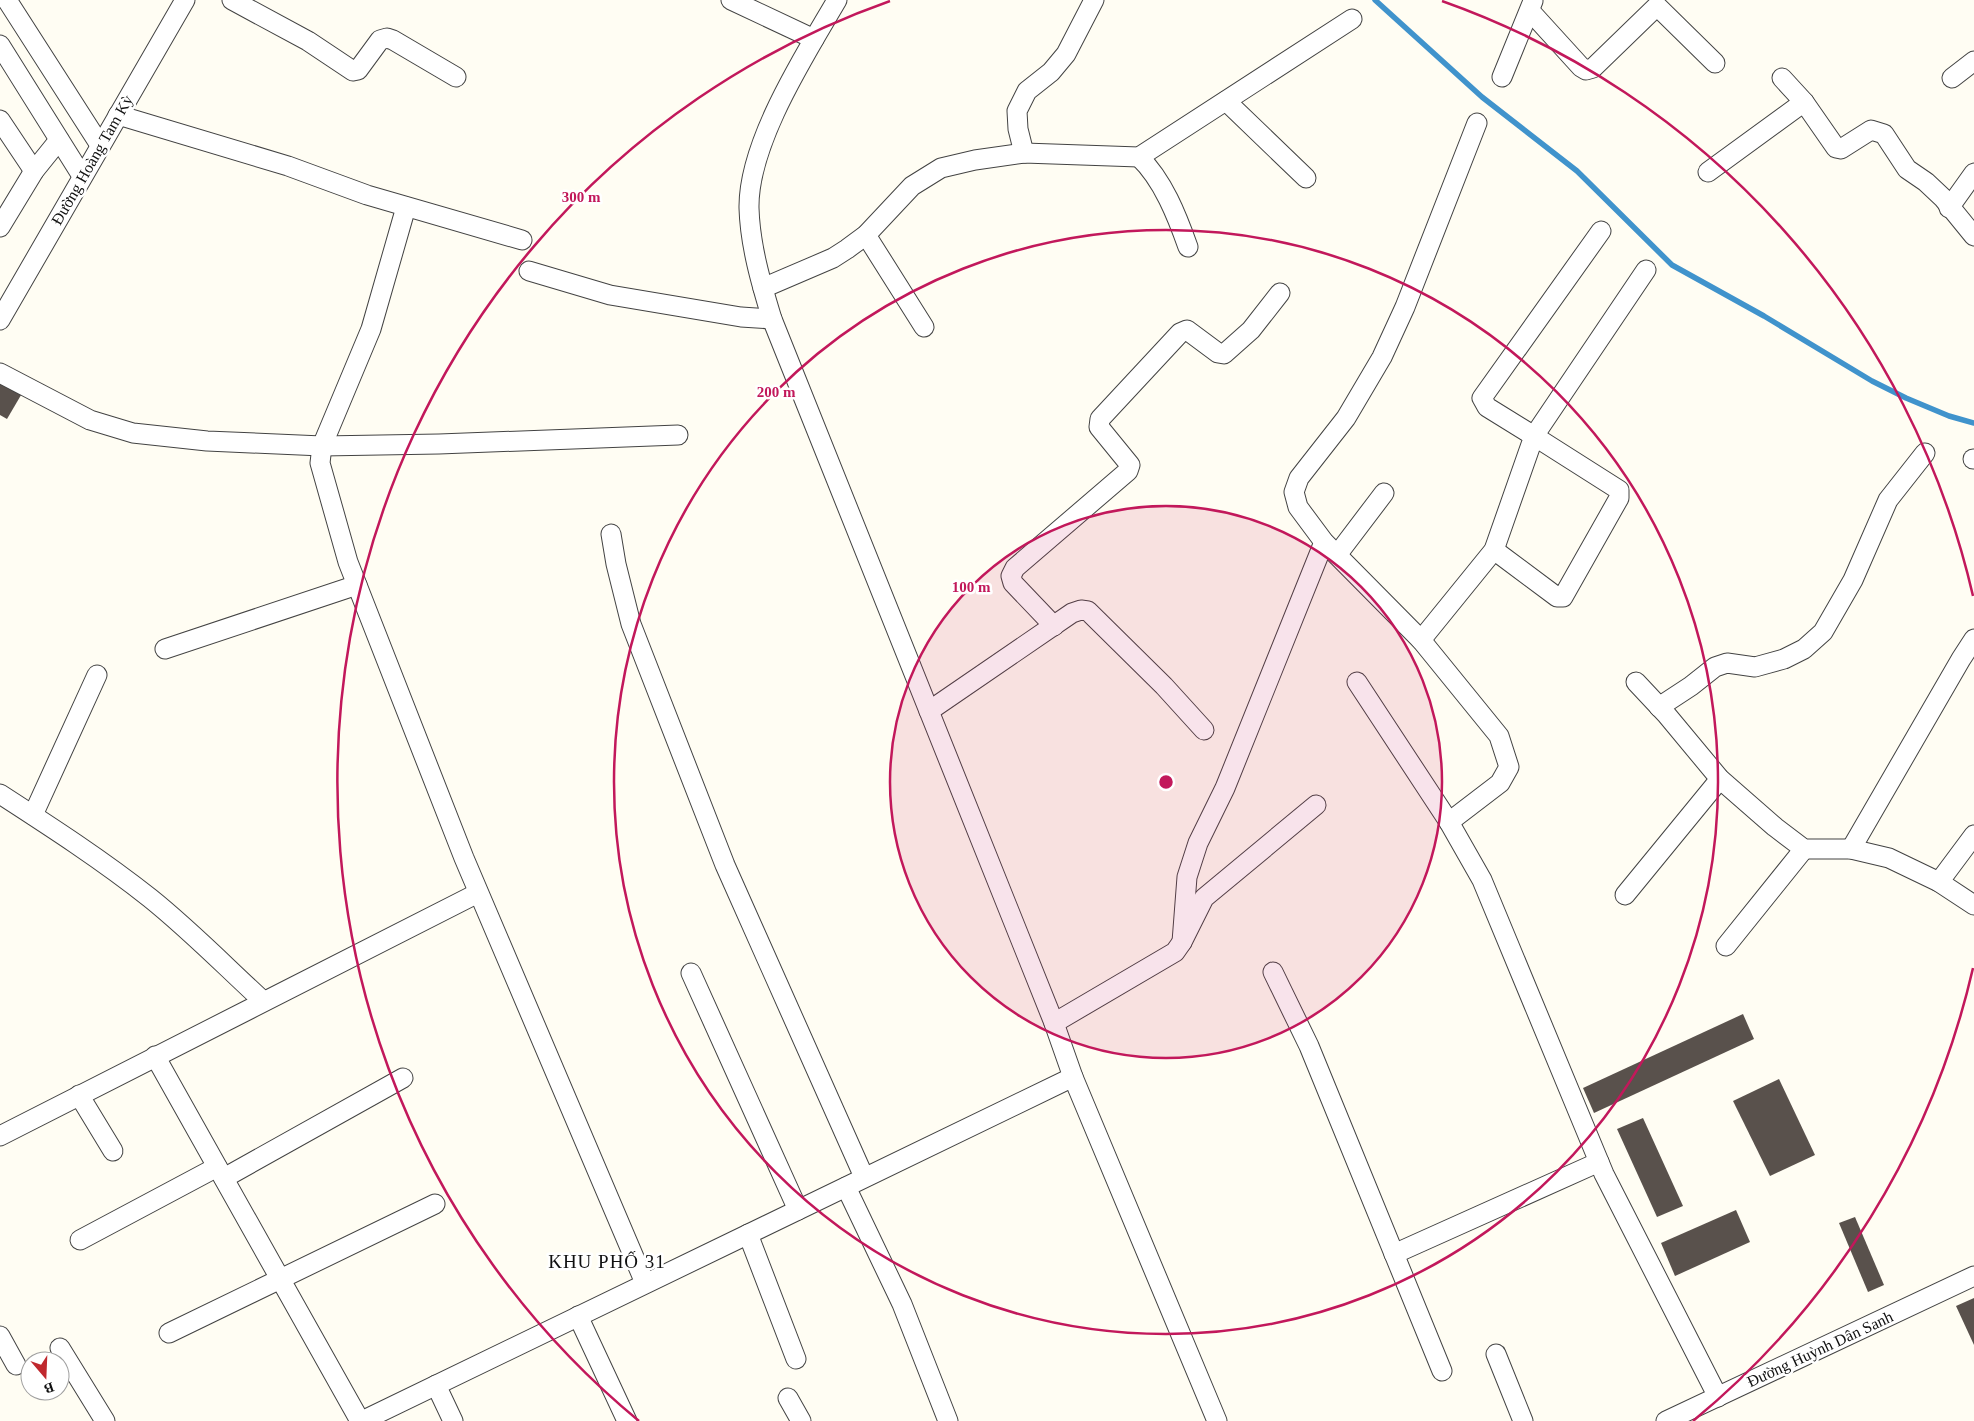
<svg xmlns="http://www.w3.org/2000/svg" width="1974" height="1421" font-family="Georgia,serif">
  <style>
    .lines { fill: none; stroke-linecap: round; stroke-linejoin: round }
    .stream { stroke: #4093cc; stroke-width: 5.5 }
    .building { fill: #59514c }
    .minor-casing { stroke: #434343; stroke-width: 21 }
    .minor { stroke: #fff; stroke-width: 19 }
    .ring { fill: none; stroke: #c2185b; stroke-width: 2.5 }
    .labels { text-anchor: middle; dominant-baseline: central; stroke-width: 5; stroke-linejoin: round; paint-order: stroke }
    .street-label { font-size: 16px; fill: #101010; stroke: #fff }
    .quarter-label { font-size: 19px; letter-spacing: 1px; fill: #101010; stroke: #fff }
    .centre { fill: #c2185b; stroke: #fff; stroke-width: 2.5 }
    .ring-label { font-size: 15px; text-anchor: middle; font-weight: bold; fill: #c2185b; stroke: #fff; stroke-width: 5; stroke-linejoin: round; paint-order: stroke }
  </style>
  <rect width="100%" height="100%" fill="#fffdf3"/>
  <g class="lines">
    <polyline class="stream" points="1375,0 1482,97 1577,171 1672,265 1764,316 1872,381 1906,398 1949,416 1974,423"/>
  </g>
  <g class="building">
    <polygon points="0,378 24,390 7,419 0,415"/>
    <polygon points="1743,1014 1754,1039 1594,1113 1583,1088"/>
    <polygon points="1779,1079 1815,1155 1770,1176 1733,1101"/>
    <polygon points="1643,1118 1683,1206 1657,1217 1617,1129"/>
    <polygon points="1736,1210 1750,1242 1675,1276 1661,1243"/>
    <polygon points="1855,1217 1884,1285 1868,1292 1839,1223"/>
    <polygon points="1974,1298 1974,1345 1956,1306"/>
  </g>
  <g class="lines">
    <defs>
      <g id="minor">
        <polyline points="7,0 100,145"/>
        <polyline points="232,0 308,41 353,71 358,70 380,40 387,38 393,40 456,77"/>
        <polyline points="731,0 814,39"/>
        <path d="M837,0C805,55 748,143 749,208C750,245 761,283 772,319L1054,1023L1073,1077L1217,1421"/>
        <polyline points="1530,11 1581,67 1586,70 1593,68 1657,6 1715,63"/>
        <polyline points="0,45 82,176"/>
        <polyline points="1502,77 1533,1"/>
        <polyline points="1782,78 1804,102 1836,148 1841,149 1871,130 1884,134 1907,169 1926,182 1943,198 1974,236"/>
        <polyline points="1952,78 1974,61"/>
        <polyline points="1226,101 1306,178"/>
        <polyline points="118,115 288,166 367,195 522,240"/>
        <polyline points="0,120 34,171"/>
        <polyline points="1024,153 1018,129 1017,111 1027,91 1051,72 1066,54 1094,0"/>
        <path d="M1139,157C1163,180 1177,216 1188,247"/>
        <polyline points="1708,172 1804,102"/>
        <polyline points="406,207 371,329 322,446 320,463 348,562 464,858 645,1283"/>
        <polyline points="1949,208 1974,173"/>
        <polyline points="0,227 34,171 59,140"/>
        <polyline points="866,235 924,327"/>
        <polyline points="529,271 610,295 741,317 772,319"/>
        <polyline points="763,288 833,258 847,249 866,235 912,186 941,168 975,160 1024,153 1139,157 1352,19"/>
        <polyline points="0,320 185,0"/>
        <polyline points="0,373 90,420 133,433 207,441 322,446 439,444 678,435"/>
        <polyline points="1973,459 1974,459"/>
        <polyline points="611,534 616,564 631,624 725,865 864,1177"/>
        <polyline points="1494,550 1557,597 1563,597 1619,498 1619,490 1534,436 1646,270"/>
        <polyline points="1337,555 1384,493"/>
        <polyline points="1054,626 1013,583 1011,576 1015,568 1128,471 1130,465 1099,427 1100,419 1180,333 1187,330 1218,353 1224,354 1251,330 1280,293"/>
        <polyline points="1421,640 1494,550 1534,436 1487,407 1482,398 1601,231"/>
        <polyline points="165,649 357,585"/>
        <polyline points="1357,682 1449,822 1482,880 1604,1174 1718,1397"/>
        <polyline points="1636,682 1666,714 1720,779 1775,827 1804,849 1851,849 1889,858 1939,882 1974,905"/>
        <polyline points="1659,707 1691,686 1715,667 1727,663 1755,667 1784,659 1804,649 1823,632 1853,580 1888,500 1925,453"/>
        <polyline points="929,711 1072,613 1081,610 1088,611 1164,686 1204,730"/>
        <path d="M0,794C51,827 102,860 150,898C190,930 225,966 263,1001"/>
        <polyline points="33,815 97,675"/>
        <polyline points="1449,822 1500,783 1509,767 1499,736 1421,640 1324,542 1298,507 1294,492 1299,478 1346,418 1382,357 1405,307 1477,123"/>
        <polyline points="1851,849 1961,659 1974,639"/>
        <polyline points="1939,882 1974,835"/>
        <polyline points="1625,895 1720,779"/>
        <polyline points="1182,942 1187,877 1198,843 1225,788 1324,542"/>
        <polyline points="1726,946 1804,849"/>
        <polyline points="1273,972 1309,1046 1442,1371"/>
        <polyline points="691,973 798,1210"/>
        <polyline points="1054,1023 1175,952 1182,942 1204,898 1316,805"/>
        <polyline points="155,1056 360,1421"/>
        <polyline points="79,1095 113,1151"/>
        <polyline points="0,1136 478,893"/>
        <polyline points="224,1178 403,1078"/>
        <polyline points="846,1187 902,1304 948,1421"/>
        <polyline points="748,1234 796,1359"/>
        <polyline points="80,1240 217,1167"/>
        <polyline points="1394,1254 1599,1162"/>
        <polyline points="578,1316 627,1421"/>
        <polyline points="169,1333 435,1204"/>
        <polyline points="0,1336 16,1365"/>
        <polyline points="60,1348 105,1421"/>
        <polyline points="1496,1354 1523,1421"/>
        <polyline points="436,1385 453,1421"/>
        <polyline points="788,1398 801,1421"/>
        <polyline points="362,1421 1073,1077"/>
        <polyline points="1666,1421 1974,1276"/>
      </g>
    </defs>
    <use href="#minor" class="minor-casing"/>
    <use href="#minor" class="minor"/>
  </g>
  <circle cx="1166" cy="782" r="276" fill="#c2185b" fill-opacity=".12"/>
  <g class="ring">
    <circle cx="1166" cy="782" r="276"/>
    <circle cx="1166" cy="782" r="552"/>
    <path d="M1973 968A828 828 0 0 1 1693 1421M639 1421A828 828 0 0 1 890 1M1442 1A828 828 0 0 1 1973 596"/>
  </g>
  <g class="labels">
    <g class="street-label">
      <text transform="translate(92 160) rotate(-60)">Đường Hoàng Tam Kỳ</text>
      <text transform="translate(1820 1349) rotate(-25)">Đường Huỳnh Dân Sanh</text>
    </g>
    <g class="quarter-label">
      <text x="607" y="1261">KHU PHỐ 31</text>
    </g>
  </g>
  <circle cx="1166" cy="782" r="8" class="centre"/>
  <g class="ring-label">
    <text x="581" y="202">300 m</text>
    <text x="776" y="397">200 m</text>
    <text x="971" y="592">100 m</text>
  </g>
  <g transform="translate(45 1376) rotate(161)"><circle r="24" fill="#ffffff" stroke="#9f9f9f"/>
  <path d="M0-4L9 19L0 12L-9 19Z" fill="#c0282e"/>
  <text y="-8" font-size="14" font-weight="bold" text-anchor="middle" fill="#101010">B</text>
  </g>
</svg>
